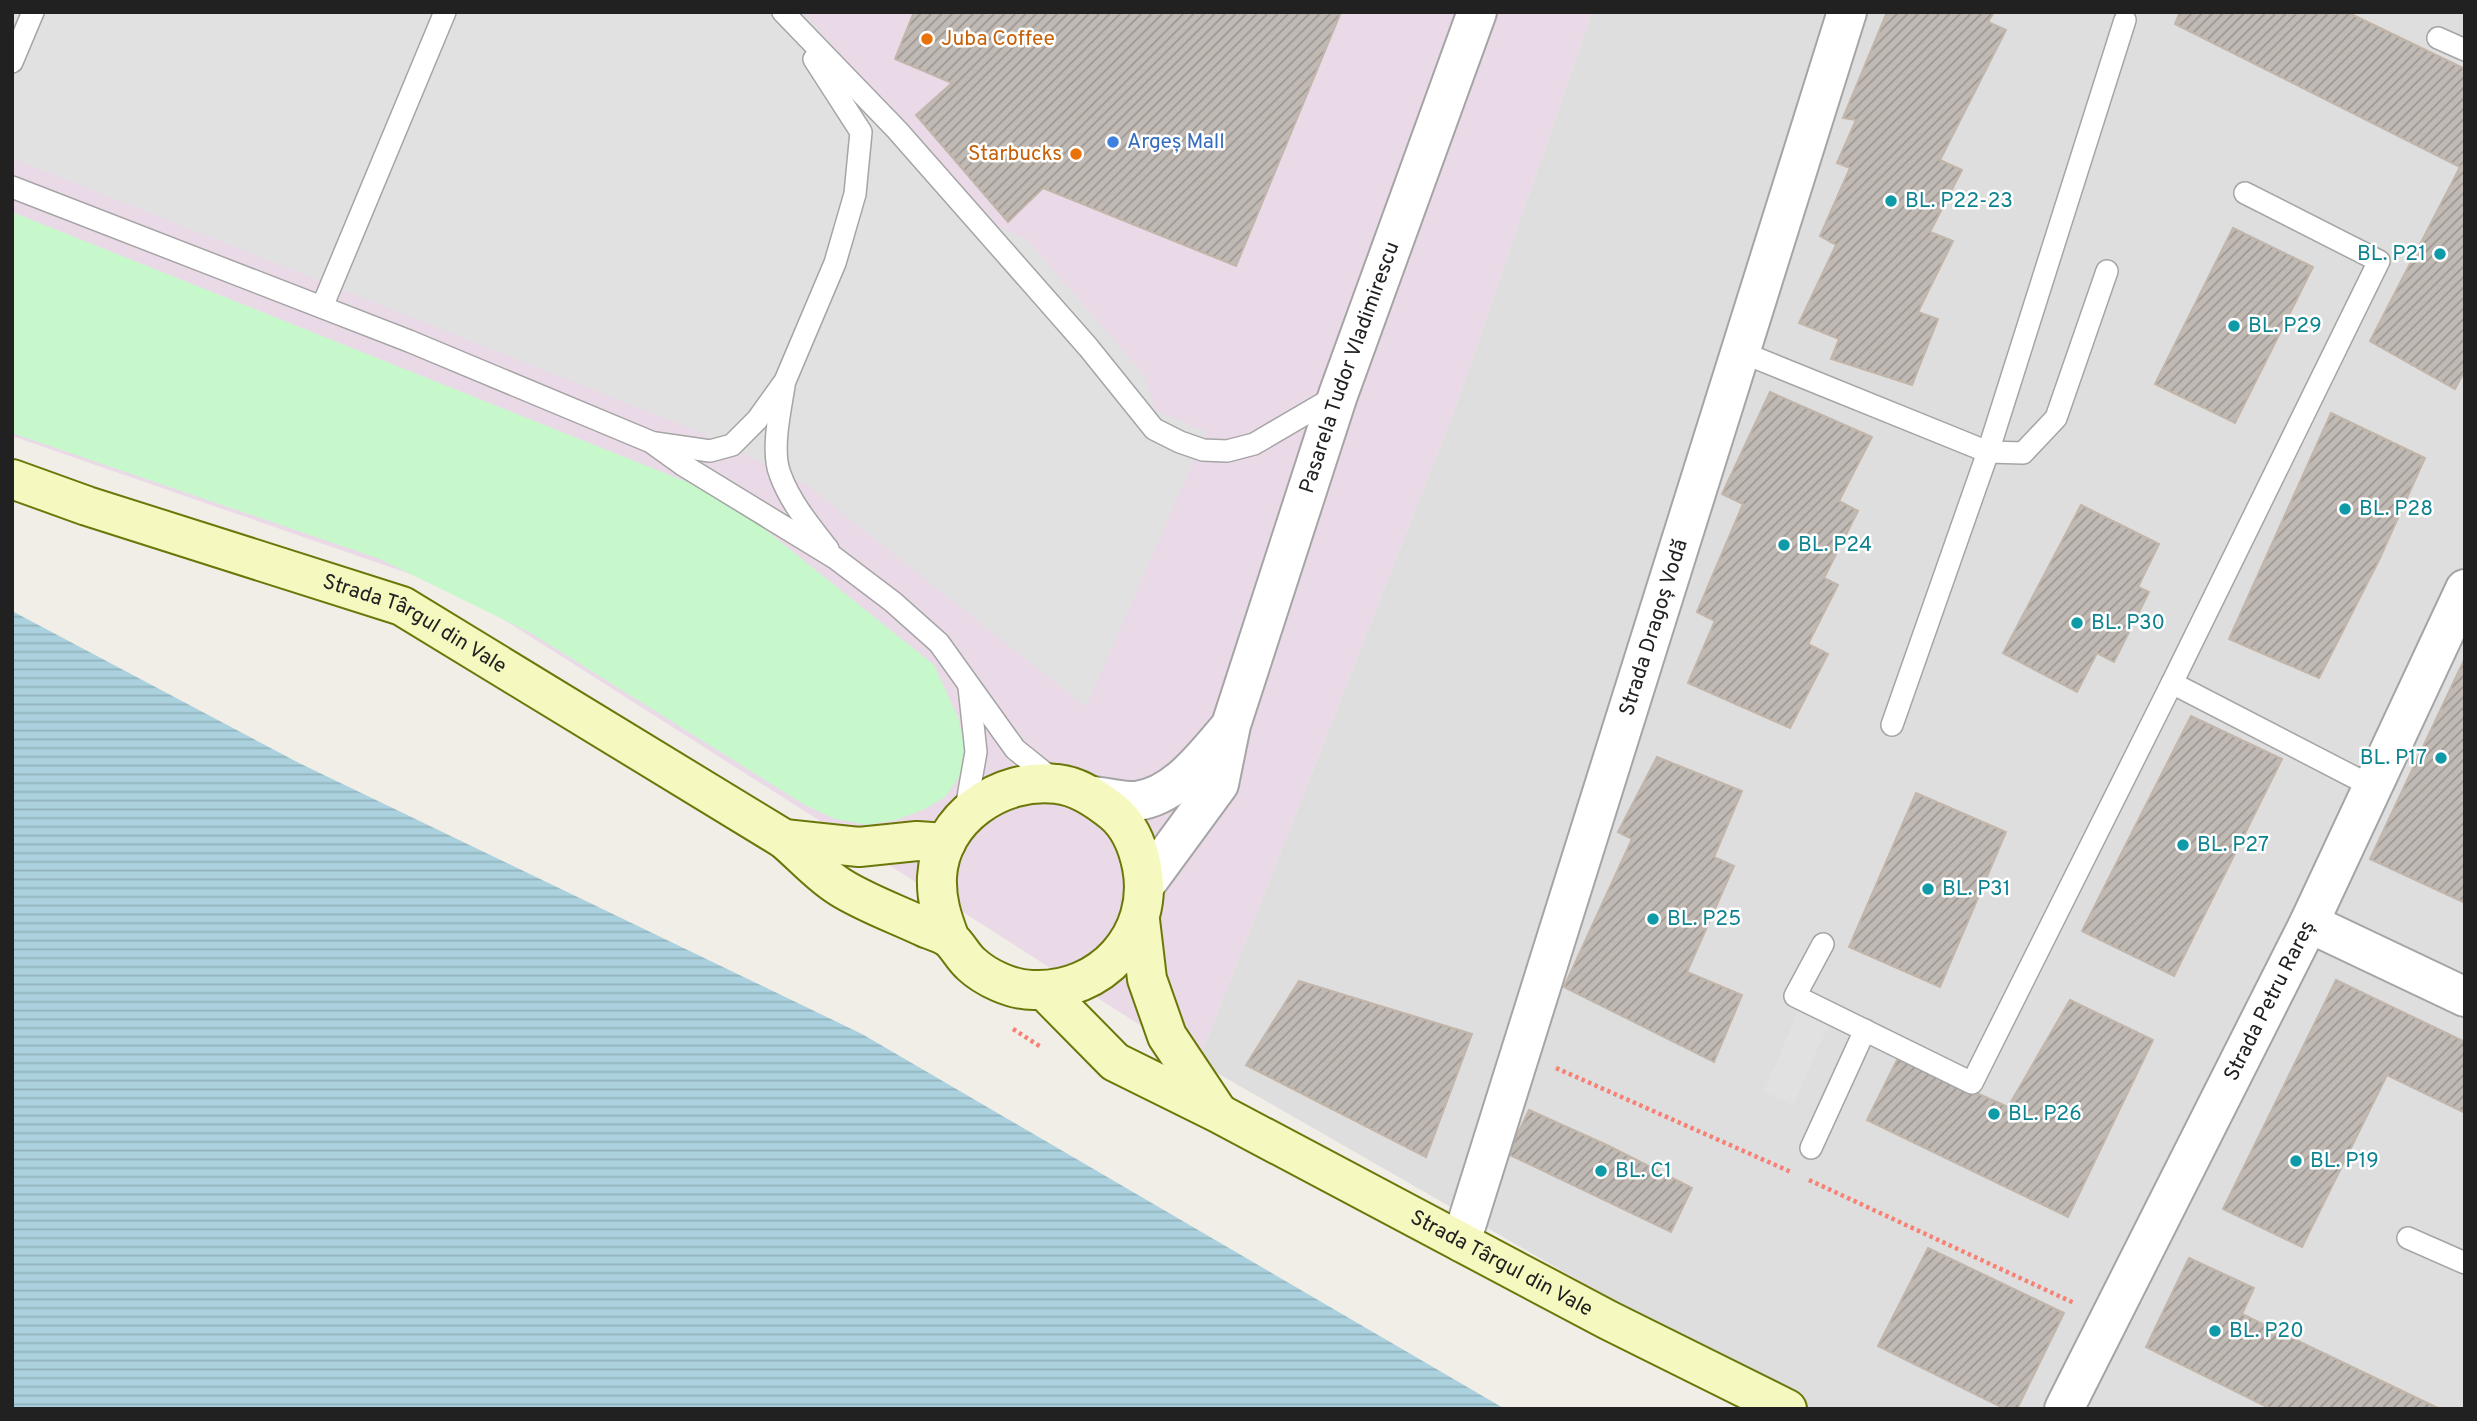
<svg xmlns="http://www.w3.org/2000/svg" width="2477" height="1421" font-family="Overpass,sans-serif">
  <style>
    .residential { fill: #dfdede }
    .industrial { fill: #eadae7 }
    .park { fill: #c7f8cb }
    .parking { fill: #e1e1e1 }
    .water { fill: url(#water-rules) }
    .building { fill: url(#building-hatch); stroke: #c2b5aa; stroke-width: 2 }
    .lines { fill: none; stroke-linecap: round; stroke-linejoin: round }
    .lane-casing { stroke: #a5a5a5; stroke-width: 24 }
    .street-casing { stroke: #a5a5a5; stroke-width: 42 }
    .secondary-casing { stroke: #6c7709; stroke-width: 42 }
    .path { stroke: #f68174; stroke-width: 4.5; stroke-dasharray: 3.5 3.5; stroke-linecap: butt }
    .lane { stroke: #fff; stroke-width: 21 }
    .street { stroke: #fff; stroke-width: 38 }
    .secondary { stroke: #f5f8bf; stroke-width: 38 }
    .food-dot { fill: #e8710a; stroke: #fff; stroke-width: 2.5 }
    .shop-dot { fill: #3f7fe0; stroke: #fff; stroke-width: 2.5 }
    .culture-dot { fill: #0f9aa8; stroke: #fff; stroke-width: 2.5 }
    .labels { text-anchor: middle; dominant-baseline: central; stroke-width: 5; stroke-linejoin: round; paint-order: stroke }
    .food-label { font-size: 21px; fill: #c56008; stroke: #fff; text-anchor: start }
    .shop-label { font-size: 21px; fill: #366cbe; stroke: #fff; text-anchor: start }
    .culture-label { font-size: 21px; fill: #0d838f; stroke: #fff; text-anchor: start }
    .street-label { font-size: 21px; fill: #212121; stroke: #fff }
  </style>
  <defs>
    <pattern id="water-rules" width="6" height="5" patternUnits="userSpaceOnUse" patternTransform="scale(1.75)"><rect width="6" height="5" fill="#aad1dd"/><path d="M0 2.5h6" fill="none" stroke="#92b3bd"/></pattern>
    <pattern id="building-hatch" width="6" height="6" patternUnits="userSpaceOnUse" patternTransform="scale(1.75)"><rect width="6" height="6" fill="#c1bab4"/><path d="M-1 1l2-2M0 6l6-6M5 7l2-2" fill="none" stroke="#9c9792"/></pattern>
  </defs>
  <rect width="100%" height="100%" fill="#f1eee8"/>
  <polygon class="residential" points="1592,12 2465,12 2465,1409 1803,1409 1198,1062 1454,411"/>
  <polygon class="industrial" points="12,12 1592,12 1454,411 1198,1062 459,591 12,436"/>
  <polygon class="park" points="12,212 697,486 752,519 934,665 958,718 964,743 961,774 945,797 925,809 896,820 868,825 835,819 805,805 531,633 380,559 12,433"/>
  <g class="parking">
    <polygon points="12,12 803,12 992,224 1027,240 1144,375 1155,410 1206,432 1086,707 807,485 699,432 12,158"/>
    <polygon points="1801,1005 1831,1019 1793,1105 1764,1092"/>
  </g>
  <polygon class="water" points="12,611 299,763 862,1034 1505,1409 12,1409"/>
  <g class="building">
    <polygon points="914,12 1341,12 1236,266 1043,188 1008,222 916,115 952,83 895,59"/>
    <polygon points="1887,12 1994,12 1988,22 2006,30 1940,160 1962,170 1930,232 1953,241 1918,312 1938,319 1912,385 1831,359 1839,339 1799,323 1836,245 1820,236 1850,168 1837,163 1856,120 1843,118"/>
    <polygon points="2180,12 2347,12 2465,69 2465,370 2455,389 2370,341 2460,167 2175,24"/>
    <polygon points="2233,228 2313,267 2235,423 2155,384"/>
    <polygon points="1770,392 1872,437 1839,501 1858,511 1824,578 1838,585 1808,644 1828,654 1790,728 1688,683 1715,621 1697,612 1743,504 1722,494"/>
    <polygon points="2331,413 2425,458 2379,560 2319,678 2229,639"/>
    <polygon points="2081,505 2159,544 2138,587 2149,592 2114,662 2097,653 2077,692 2003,653"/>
    <polygon points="2465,658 2465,903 2370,859"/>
    <polygon points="2191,716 2282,759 2174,976 2082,931"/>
    <polygon points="1657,757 1742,791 1714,857 1734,866 1687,972 1742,995 1714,1062 1564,987 1632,839 1618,832"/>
    <polygon points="1916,793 2006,832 1940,987 1849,947"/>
    <polygon points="2336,980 2465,1042 2465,1113 2387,1075 2302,1247 2223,1209"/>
    <polygon points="1299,981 1472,1034 1426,1157 1246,1065"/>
    <polygon points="2070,1000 2153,1040 2068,1217 1867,1120 1898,1058 2008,1107"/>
    <polygon points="1529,1110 1609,1146 1692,1188 1671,1232 1508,1154"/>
    <polygon points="1928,1248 2064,1313 2017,1409 2005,1409 1878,1346"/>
    <polygon points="2189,1258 2254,1288 2242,1314 2440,1409 2271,1409 2146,1347"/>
  </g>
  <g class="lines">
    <defs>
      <g id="lane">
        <polyline points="783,12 897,130 1088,347 1154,429 1180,442 1203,450 1227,451 1254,444 1336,396"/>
        <polyline points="2438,38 2465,50"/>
        <polyline points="12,62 33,12"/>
        <polyline points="12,187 409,341 651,442 683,465 835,558 893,602 939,643 1015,749 1056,782"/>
        <polyline points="322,307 445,12"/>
        <polyline points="1741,352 1988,452 2023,453 2056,418 2107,271"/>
        <path d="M784,386C780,411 771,451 780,474C790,502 810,526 828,549"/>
        <polyline points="655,443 710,451 732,445 757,420 785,381 835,263 855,194 861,132 814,59"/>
        <polyline points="2172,683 2379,261 2245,193"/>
        <polyline points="1892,725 1988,452 2125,20"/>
        <polyline points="965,814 976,752 969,687"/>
        <polyline points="1823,944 1795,996 1972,1083 2172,683 2373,787"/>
        <polyline points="1811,1148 1865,1030"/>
        <polyline points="2408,1238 2465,1263"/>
      </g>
      <g id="street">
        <path d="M1092,796C1106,797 1123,802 1136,801C1177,796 1205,755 1230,727"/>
        <path id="s1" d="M1145,885L1219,784L1231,725L1338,395L1477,12"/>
        <polyline points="2309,923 2465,997"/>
        <path id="s2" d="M1461,1242L1847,12"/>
        <path id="s3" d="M2064,1409L2309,923L2465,589"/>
      </g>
      <g id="secondary">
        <path id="s4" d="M12,479L87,506L402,606L784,839C802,854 820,875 840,887C865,903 899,915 926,928C934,931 944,934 950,939C958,946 963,957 971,964C986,978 1012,990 1033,990C1101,993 1155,935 1142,867C1138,847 1129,825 1113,812C1097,799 1078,786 1057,784C1001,777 940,818 937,877C936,900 942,918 950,939"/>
        <polyline points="784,839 859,847 917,841 946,843"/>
        <polyline points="1140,920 1147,979 1167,1036 1217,1111"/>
        <path id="s5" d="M1044,990L1115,1062L1218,1113L1608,1320L1787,1409"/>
      </g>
    </defs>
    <use href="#lane" class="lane-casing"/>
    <use href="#street" class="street-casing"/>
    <use href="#secondary" class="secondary-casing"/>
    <g class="path">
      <polyline points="1013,1029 1041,1047"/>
      <polyline points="1556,1068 1791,1172"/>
      <polyline points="1809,1180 2074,1303"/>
    </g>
    <use href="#lane" class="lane"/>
    <use href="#street" class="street"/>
    <use href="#secondary" class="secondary"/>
  </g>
  <g class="food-dot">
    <circle cx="927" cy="39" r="7"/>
    <circle cx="1076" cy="154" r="7"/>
  </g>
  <circle class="shop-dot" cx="1113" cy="142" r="7"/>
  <g class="culture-dot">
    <circle cx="1891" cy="201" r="7"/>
    <circle cx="2440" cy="254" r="7"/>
    <circle cx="2234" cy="326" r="7"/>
    <circle cx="2345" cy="509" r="7"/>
    <circle cx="1784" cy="545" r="7"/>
    <circle cx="2077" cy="623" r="7"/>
    <circle cx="2441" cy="758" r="7"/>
    <circle cx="2183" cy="845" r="7"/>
    <circle cx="1928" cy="889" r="7"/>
    <circle cx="1653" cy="919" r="7"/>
    <circle cx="1994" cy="1114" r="7"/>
    <circle cx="2296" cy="1161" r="7"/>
    <circle cx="1601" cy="1171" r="7"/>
    <circle cx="2215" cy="1331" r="7"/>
  </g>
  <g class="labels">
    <g class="food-label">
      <text x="941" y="39">Juba Coffee</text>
      <text x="1062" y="154" text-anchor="end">Starbucks</text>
    </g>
    <g class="shop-label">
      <text x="1127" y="142">Argeș Mall</text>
    </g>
    <g class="culture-label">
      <text x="1905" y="201">BL. P22-23</text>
      <text x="2426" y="254" text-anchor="end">BL. P21</text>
      <text x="2248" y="326">BL. P29</text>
      <text x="2359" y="509">BL. P28</text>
      <text x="1798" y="545">BL. P24</text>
      <text x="2091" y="623">BL. P30</text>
      <text x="2427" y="758" text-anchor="end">BL. P17</text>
      <text x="2197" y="845">BL. P27</text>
      <text x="1942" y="889">BL. P31</text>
      <text x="1667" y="919">BL. P25</text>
      <text x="2008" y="1114">BL. P26</text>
      <text x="2310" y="1161">BL. P19</text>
      <text x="1615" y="1171">BL. C1</text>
      <text x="2229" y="1331">BL. P20</text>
    </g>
    <g class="street-label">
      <text stroke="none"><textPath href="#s1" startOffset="562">Pasarela Tudor Vladimirescu</textPath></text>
      <text stroke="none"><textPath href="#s4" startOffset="429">Strada Târgul din Vale</textPath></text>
      <text stroke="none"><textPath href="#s2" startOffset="644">Strada Dragoș Vodă</textPath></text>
      <text stroke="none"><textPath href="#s3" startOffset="457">Strada Petru Rareș</textPath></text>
      <text stroke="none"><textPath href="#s5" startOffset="537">Strada Târgul din Vale</textPath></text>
    </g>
  </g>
  <rect width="2477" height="1421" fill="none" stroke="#212121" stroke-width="28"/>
</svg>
